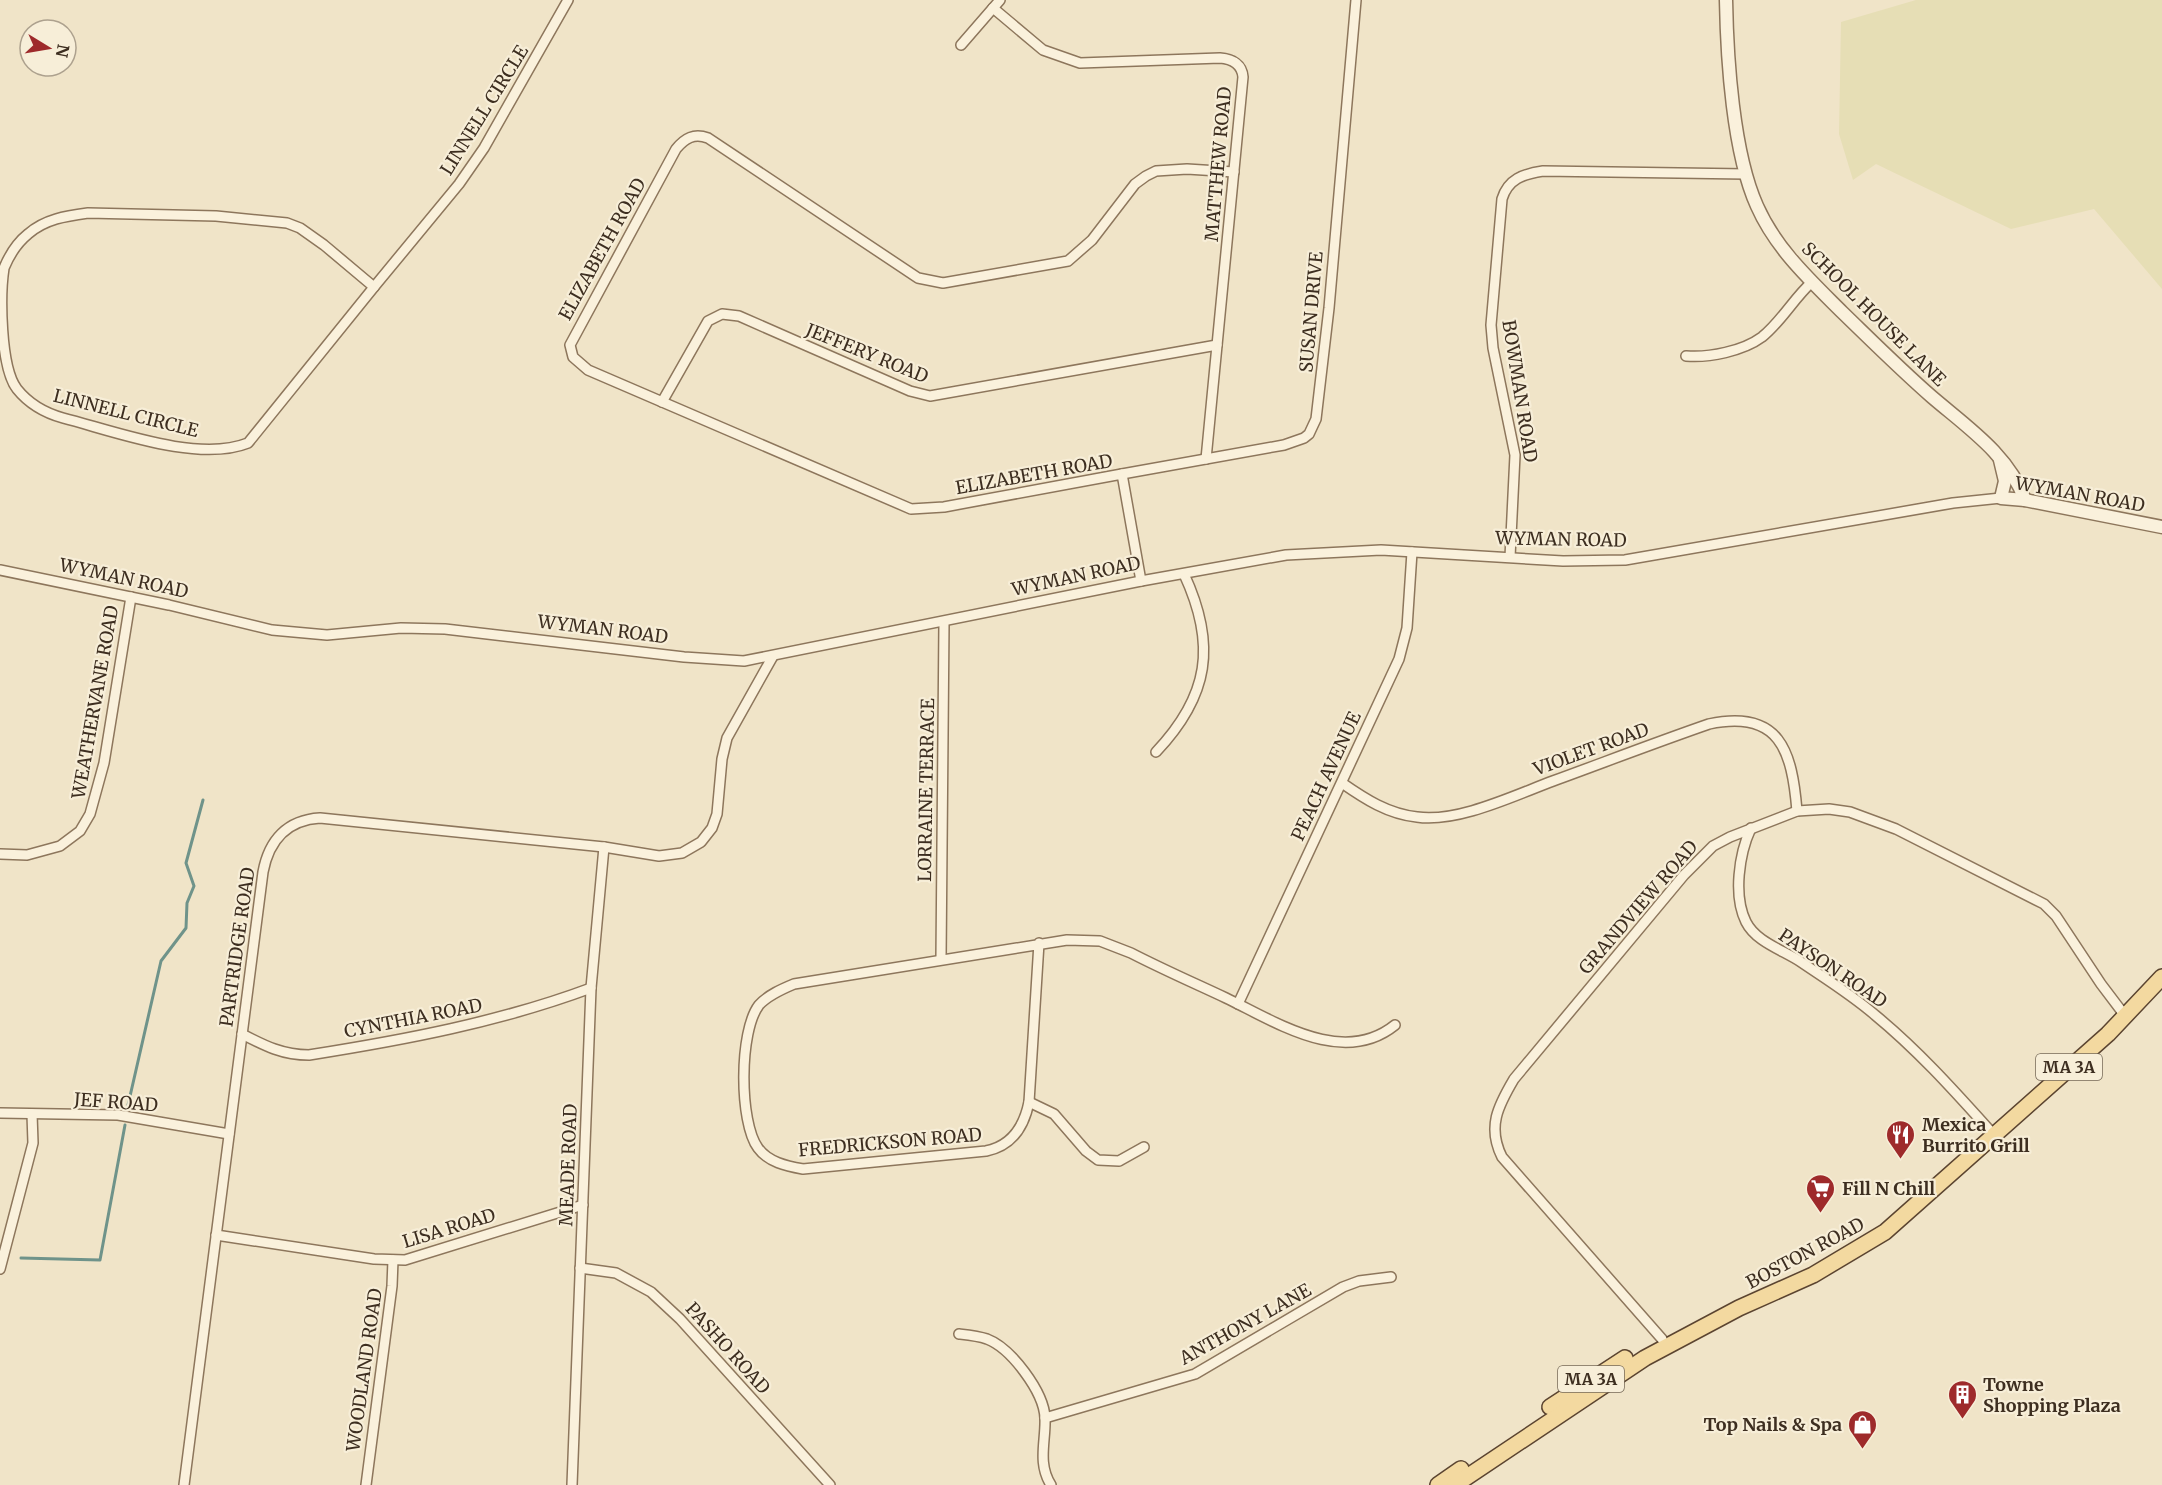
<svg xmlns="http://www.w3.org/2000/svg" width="2162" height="1485" font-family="Merriweather,serif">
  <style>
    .farmland { fill: #e6deb5 }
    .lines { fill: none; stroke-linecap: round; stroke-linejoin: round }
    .stream { stroke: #6f938a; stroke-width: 3 }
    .minor-casing { stroke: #8d765c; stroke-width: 12 }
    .tertiary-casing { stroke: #8d765c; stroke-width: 15 }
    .primary-casing { stroke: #5b4430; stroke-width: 18 }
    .minor { stroke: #faf1dc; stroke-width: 9 }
    .tertiary { stroke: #faf1dc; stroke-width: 12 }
    .primary { stroke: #f3d9a0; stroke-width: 15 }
    .labels { text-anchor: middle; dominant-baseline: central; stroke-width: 4.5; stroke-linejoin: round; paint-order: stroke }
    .shield { fill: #f7eed8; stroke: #756857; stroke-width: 1.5 }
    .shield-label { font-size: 16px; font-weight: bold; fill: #3d2e20 }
    .street-label { font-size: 18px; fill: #3d2e20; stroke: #f7eed8 }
    .poi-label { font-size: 18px; font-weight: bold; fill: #3d2e20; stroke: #f7eed8; text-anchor: start }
  </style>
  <rect width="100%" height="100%" fill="#f0e4c8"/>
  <polygon class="farmland" points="1916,0 2162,0 2162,289 2094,209 2011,229 1876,164 1853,180 1839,134 1841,22"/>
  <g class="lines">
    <g class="stream">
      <polyline points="128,1105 161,961 186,928 187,903 194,886 186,863 203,800"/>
      <polyline points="21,1258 100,1260 125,1125"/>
    </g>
    <defs>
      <g id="minor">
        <path d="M993,8L1043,50L1080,63L1220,58C1232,59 1242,64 1243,77L1206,459"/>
        <polyline points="961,45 1000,0"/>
        <path d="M88,213L216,216L287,223L300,228L324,245L374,287L248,443C198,463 114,431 63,418C45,413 29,404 17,389C0,367 0,294 4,268C9,256 18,242 28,234C45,219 66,216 88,213Z"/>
        <polyline points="374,287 459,184 484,148 568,0"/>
        <path d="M1686,356C1709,358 1743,351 1762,337C1781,322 1794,298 1812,282"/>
        <polyline points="662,402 708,321 722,314 739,316 910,391 930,396 1217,345"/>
        <polyline points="1122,474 1284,445 1304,438 1309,434 1316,419 1329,308 1356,0"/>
        <path d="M1510,557L1515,455L1493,348L1491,325L1502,199C1508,179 1523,174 1543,171L1746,174"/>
        <polyline points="0,570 169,605 272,630 327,635 401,628 445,629 684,657 744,661 1141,581 1286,555 1381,550 1563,561 1625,560 1953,503 2001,498"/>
        <path d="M1141,581L1122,474L944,507L911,509L588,370L573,357L570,345L676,149C685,138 694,133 708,138L918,278L943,283L1068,261L1092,240L1135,184L1146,176L1156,171L1187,169L1234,172"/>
        <path d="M1156,752C1209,696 1217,645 1184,574"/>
        <path d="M1342,783C1365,799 1388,814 1417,817C1458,823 1515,795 1553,781C1605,762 1657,742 1709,724C1780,709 1792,751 1797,811"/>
        <path d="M1751,828C1739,854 1733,896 1746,922C1756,942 1783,950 1801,962C1826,979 1852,995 1875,1015C1919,1051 1957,1094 1994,1135"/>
        <polyline points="0,854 27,855 60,846 80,831 90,814 104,763 131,597"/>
        <path d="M1039,943L1029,1102C1024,1127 1011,1146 986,1151L803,1169C786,1166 768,1162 758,1148C739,1122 739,1031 759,1005C768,995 782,989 794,984L1067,940L1100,941L1131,953C1162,969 1194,983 1226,998C1276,1022 1343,1067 1395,1025"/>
        <polyline points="941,959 944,622"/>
        <polyline points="1238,1004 1399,659 1407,628 1412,552"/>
        <path d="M242,1034C265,1046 283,1055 309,1055C404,1040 500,1022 591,988"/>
        <polyline points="1029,1102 1054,1114 1086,1151 1098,1160 1119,1161 1144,1147"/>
        <polyline points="0,1113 118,1115 229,1134"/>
        <polyline points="216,1235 374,1259 405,1260 583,1205"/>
        <polyline points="580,1268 616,1273 651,1292 680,1319 830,1485"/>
        <polyline points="0,1269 33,1143 32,1114"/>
        <path d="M959,1334C968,1335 978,1336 987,1339C1011,1348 1044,1392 1045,1418C1046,1441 1037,1463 1051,1485"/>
        <path d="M1662,1339L1502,1157C1487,1127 1498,1106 1514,1079L1684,875L1713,846L1730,837L1797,811L1829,809L1850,812L1896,829L2044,904L2056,916L2101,984L2126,1017"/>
        <polyline points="1045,1418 1195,1374 1343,1287 1359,1281 1391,1277"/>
        <path d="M184,1485L263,872C269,840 287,820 320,818L604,847L659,856L682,853L701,842L712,828L717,814L722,759L727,738L773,656"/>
        <polyline points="366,1485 392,1286 393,1260"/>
        <polyline points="572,1485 591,988 604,847"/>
      </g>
      <g id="tertiary">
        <path d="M1726,0C1727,59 1733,153 1757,206C1776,249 1810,280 1842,312C1872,341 1901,370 1932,397C1967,427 2009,455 2025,500"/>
        <polyline points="2000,460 2005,481 2001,498 2025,500 2162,527"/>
      </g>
      <g id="primary">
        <polyline points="1550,1407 1625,1358"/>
        <polyline points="1438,1485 1461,1469"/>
        <polyline points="1455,1485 1645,1358 1739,1308 1813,1275 1885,1232 2108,1034 2162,977"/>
      </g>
    </defs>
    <use href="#minor" class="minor-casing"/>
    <use href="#tertiary" class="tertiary-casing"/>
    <use href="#primary" class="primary-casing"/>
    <use href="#minor" class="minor"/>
    <use href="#tertiary" class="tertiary"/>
    <use href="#primary" class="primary"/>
  </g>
  <defs>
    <symbol id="restaurant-pin" viewBox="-11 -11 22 30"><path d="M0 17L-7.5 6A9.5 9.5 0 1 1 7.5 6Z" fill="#9e2a2b" stroke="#f7eed8"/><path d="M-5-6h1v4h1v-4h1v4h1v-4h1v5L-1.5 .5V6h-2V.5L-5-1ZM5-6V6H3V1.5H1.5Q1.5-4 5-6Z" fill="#fff"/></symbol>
    <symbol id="supermarket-pin" viewBox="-11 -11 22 30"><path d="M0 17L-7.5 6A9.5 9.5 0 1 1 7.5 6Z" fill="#9e2a2b" stroke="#f7eed8"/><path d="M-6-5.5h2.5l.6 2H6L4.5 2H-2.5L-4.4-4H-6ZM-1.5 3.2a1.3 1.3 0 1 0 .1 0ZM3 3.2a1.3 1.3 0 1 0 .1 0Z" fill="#fff"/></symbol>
    <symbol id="building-pin" viewBox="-11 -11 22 30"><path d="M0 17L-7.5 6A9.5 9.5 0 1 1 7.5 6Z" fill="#9e2a2b" stroke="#f7eed8"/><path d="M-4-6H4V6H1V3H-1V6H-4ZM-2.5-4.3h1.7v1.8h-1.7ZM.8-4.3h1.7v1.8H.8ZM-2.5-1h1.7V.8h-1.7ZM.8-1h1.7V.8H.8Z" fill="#fff"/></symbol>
    <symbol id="shop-pin" viewBox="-11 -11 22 30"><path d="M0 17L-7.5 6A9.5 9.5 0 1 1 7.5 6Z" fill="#9e2a2b" stroke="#f7eed8"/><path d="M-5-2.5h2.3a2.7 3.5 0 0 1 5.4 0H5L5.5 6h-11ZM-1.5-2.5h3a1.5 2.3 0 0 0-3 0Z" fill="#fff"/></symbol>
  </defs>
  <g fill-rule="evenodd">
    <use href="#restaurant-pin" x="1884" y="1118" width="33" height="45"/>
    <use href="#supermarket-pin" x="1804" y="1172" width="33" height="45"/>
    <use href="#building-pin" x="1946" y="1378" width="33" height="45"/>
    <use href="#shop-pin" x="1846" y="1408" width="33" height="45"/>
  </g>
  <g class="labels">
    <g class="shield">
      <rect x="2036" y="1054" width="66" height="26" rx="4.5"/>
      <rect x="1558" y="1366" width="66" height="26" rx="4.5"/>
    </g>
    <g class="shield-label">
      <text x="2069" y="1067">MA 3A</text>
      <text x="1591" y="1379">MA 3A</text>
    </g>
    <g class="street-label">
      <text transform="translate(484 110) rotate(-58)">LINNELL CIRCLE</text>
      <text transform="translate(1218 164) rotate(-85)">MATTHEW ROAD</text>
      <text transform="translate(602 249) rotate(-61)">ELIZABETH ROAD</text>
      <text transform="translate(1311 312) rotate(-85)">SUSAN DRIVE</text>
      <text transform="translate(1874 314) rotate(45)">SCHOOL HOUSE LANE</text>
      <text transform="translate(867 353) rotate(22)">JEFFERY ROAD</text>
      <text transform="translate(1520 391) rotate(81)">BOWMAN ROAD</text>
      <text transform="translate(126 413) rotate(14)">LINNELL CIRCLE</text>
      <text transform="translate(1034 474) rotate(-10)">ELIZABETH ROAD</text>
      <text transform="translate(2080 494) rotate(10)">WYMAN ROAD</text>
      <text transform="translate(1561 539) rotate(1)">WYMAN ROAD</text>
      <text transform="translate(1076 576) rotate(-12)">WYMAN ROAD</text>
      <text transform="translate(124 578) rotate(12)">WYMAN ROAD</text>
      <text transform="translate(603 629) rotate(7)">WYMAN ROAD</text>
      <text transform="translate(95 702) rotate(-80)">WEATHERVANE ROAD</text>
      <text transform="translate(1591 749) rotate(-20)">VIOLET ROAD</text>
      <text transform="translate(1326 776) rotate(-65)">PEACH AVENUE</text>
      <text transform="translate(926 790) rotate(-89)">LORRAINE TERRACE</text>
      <text transform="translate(1638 907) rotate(-49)">GRANDVIEW ROAD</text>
      <text transform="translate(237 947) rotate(-82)">PARTRIDGE ROAD</text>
      <text transform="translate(1833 968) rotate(34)">PAYSON ROAD</text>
      <text transform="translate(413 1018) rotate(-11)">CYNTHIA ROAD</text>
      <text transform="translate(116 1102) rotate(4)">JEF ROAD</text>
      <text transform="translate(890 1142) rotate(-5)">FREDRICKSON ROAD</text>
      <text transform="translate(568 1165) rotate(-88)">MEADE ROAD</text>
      <text transform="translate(449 1228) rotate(-17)">LISA ROAD</text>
      <text transform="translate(1805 1253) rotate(-28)">BOSTON ROAD</text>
      <text transform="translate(1245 1324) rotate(-29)">ANTHONY LANE</text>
      <text transform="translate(728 1348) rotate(48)">PASHO ROAD</text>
      <text transform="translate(364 1370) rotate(-82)">WOODLAND ROAD</text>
    </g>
    <g class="poi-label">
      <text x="1922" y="1124">Mexica<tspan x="1922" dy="21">Burrito Grill</tspan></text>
      <text x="1842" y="1188">Fill N Chill</text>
      <text x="1983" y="1384">Towne<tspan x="1983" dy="21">Shopping Plaza</tspan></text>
      <text x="1842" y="1424" text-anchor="end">Top Nails &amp; Spa</text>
    </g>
  </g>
  <g transform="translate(48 48) rotate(101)"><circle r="28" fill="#f7eed8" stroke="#ada18e" stroke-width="1.5"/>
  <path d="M0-4.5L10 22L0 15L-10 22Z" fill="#9e2a2b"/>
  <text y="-9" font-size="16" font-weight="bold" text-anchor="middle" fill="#3d2e20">N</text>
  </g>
</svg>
